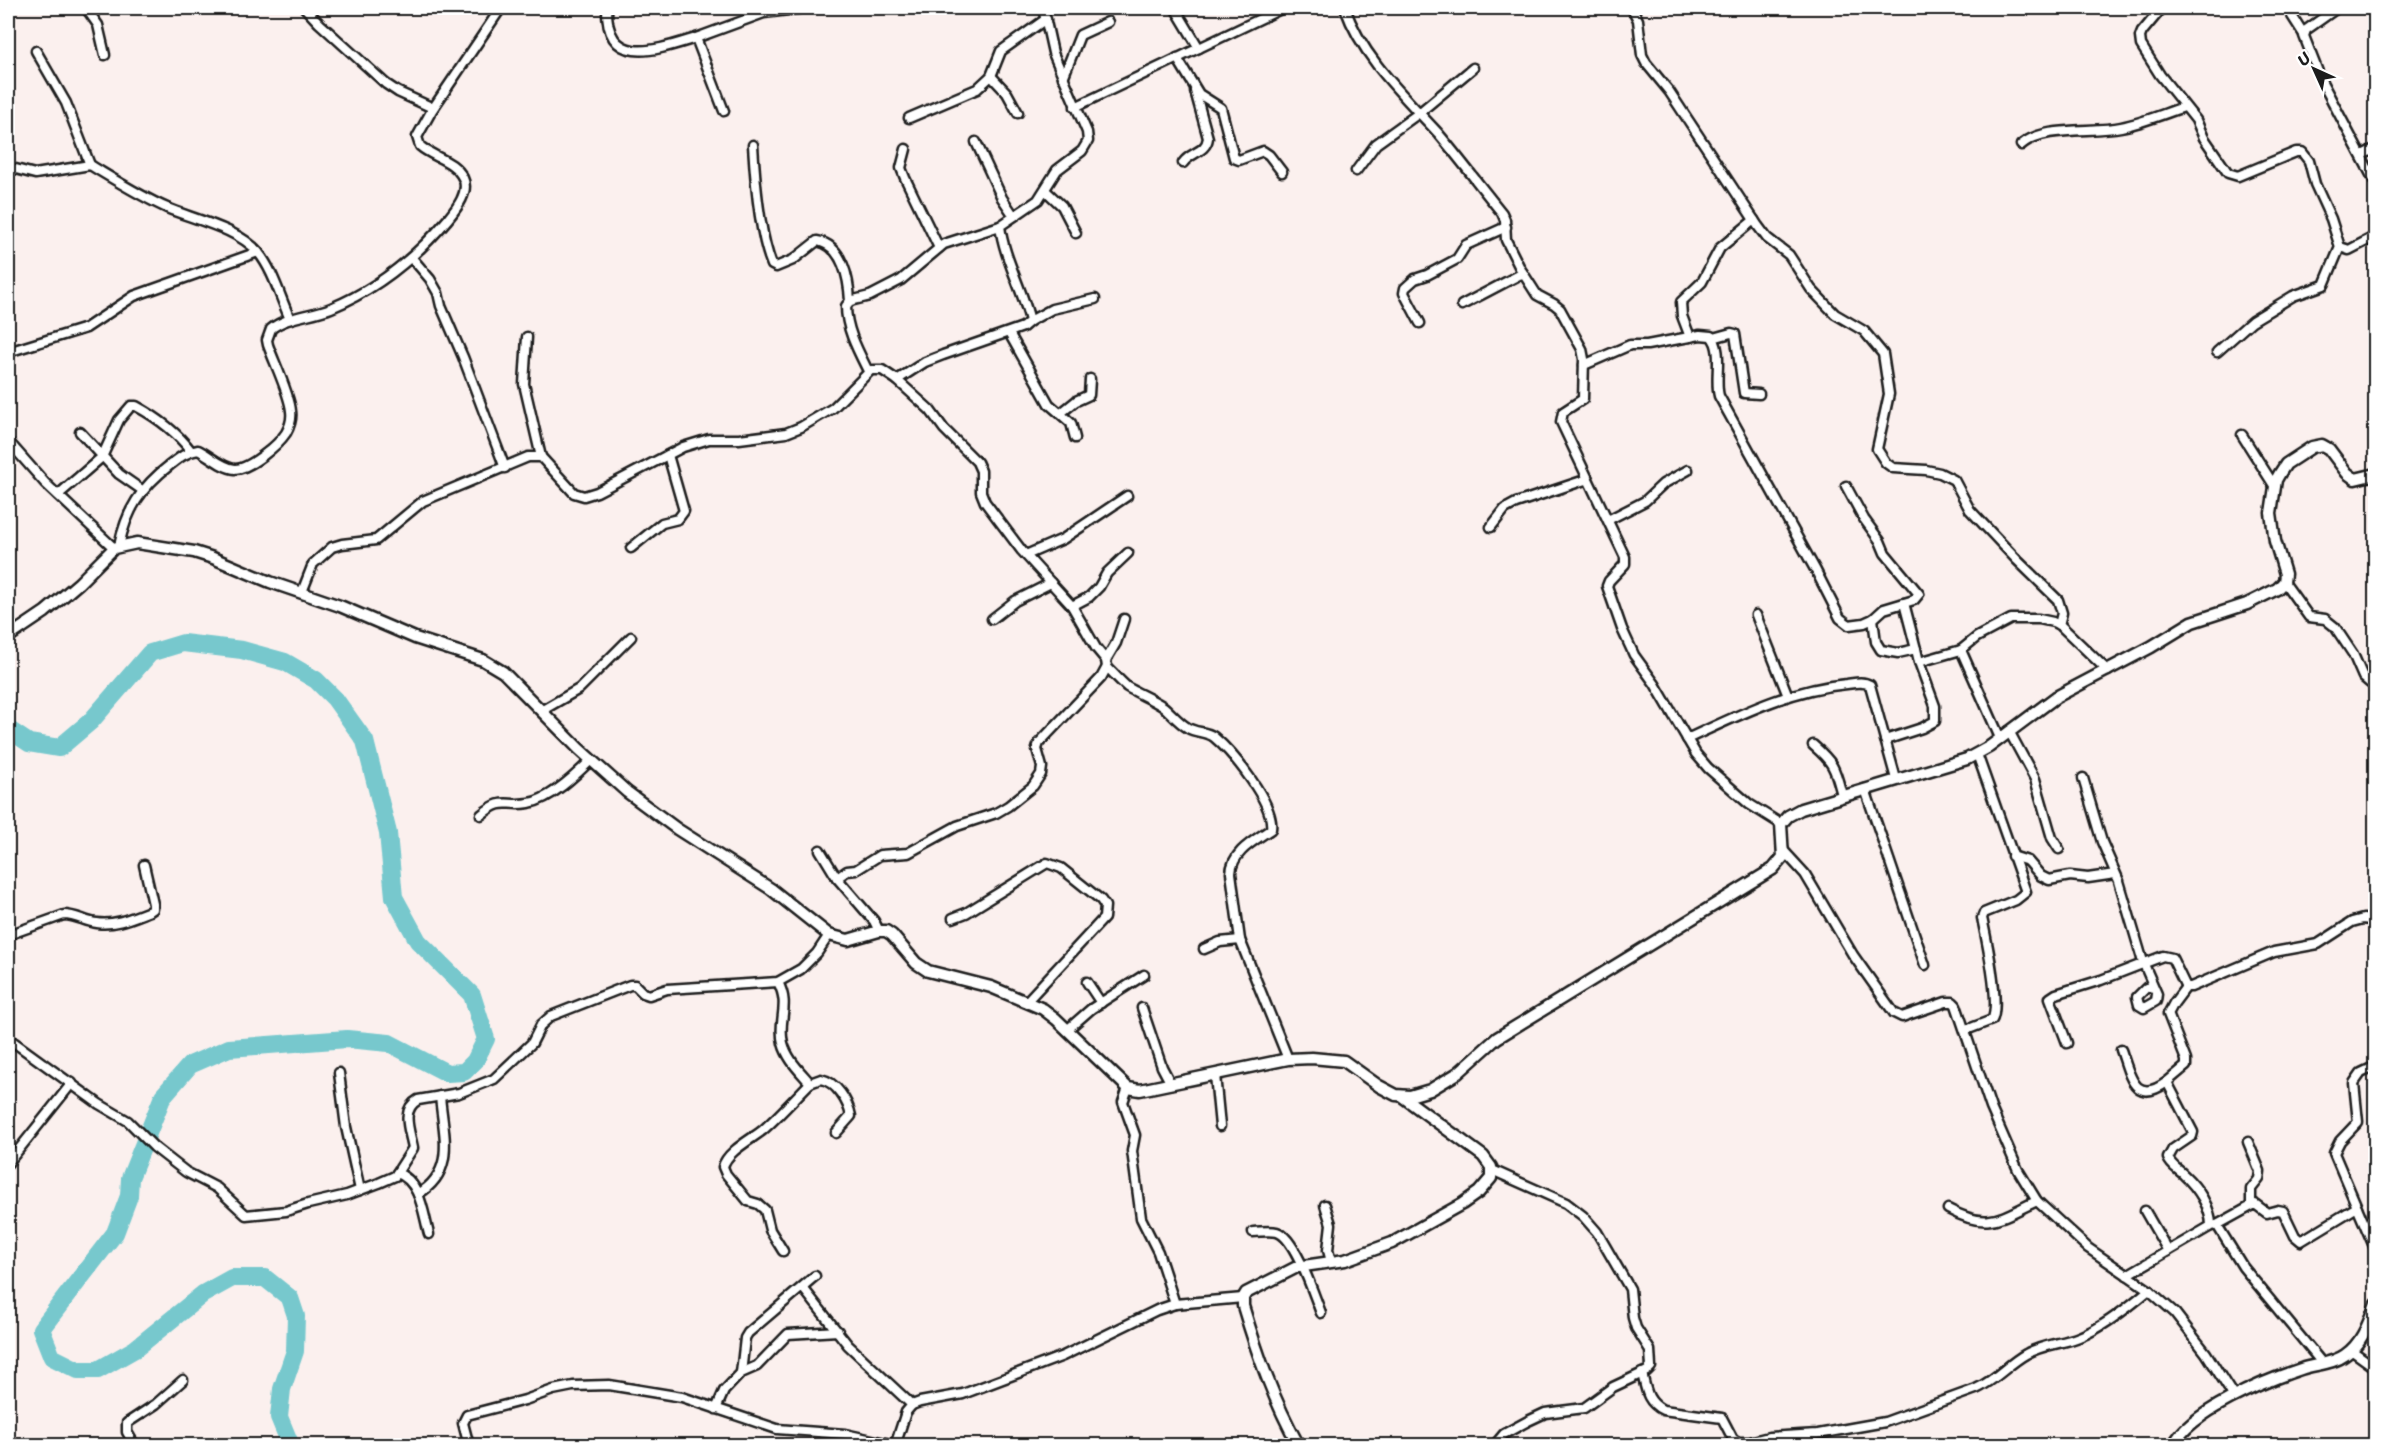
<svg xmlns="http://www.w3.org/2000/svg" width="2383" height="1453" font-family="Sriracha,sans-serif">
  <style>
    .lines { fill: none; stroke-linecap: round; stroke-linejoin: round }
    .river { stroke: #77c8cd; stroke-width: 18 }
    .minor-casing { stroke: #1c1c1c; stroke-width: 13 }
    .tertiary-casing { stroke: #1c1c1c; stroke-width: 15 }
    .minor { stroke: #fff; stroke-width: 8 }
    .tertiary { stroke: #fff; stroke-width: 10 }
  </style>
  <rect width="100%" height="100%" fill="#fbf0ee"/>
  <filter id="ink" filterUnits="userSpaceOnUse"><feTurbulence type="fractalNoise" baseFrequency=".0167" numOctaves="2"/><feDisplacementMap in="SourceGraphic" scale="12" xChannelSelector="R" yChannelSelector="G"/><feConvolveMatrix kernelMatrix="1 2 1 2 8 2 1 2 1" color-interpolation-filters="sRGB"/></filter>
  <g filter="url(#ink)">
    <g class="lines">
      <polyline class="river" points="8,729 29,743 59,748 91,721 150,653 183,643 242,650 285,662 316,680 335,699 365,741 388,833 394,897 418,941 472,995 486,1039 475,1061 464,1072 447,1073 389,1043 347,1039 229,1048 190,1065 163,1096 130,1178 129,1196 115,1233 41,1329 52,1357 78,1370 98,1370 135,1349 203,1294 232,1278 265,1278 290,1298 296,1316 295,1351 282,1389 279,1417 291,1446"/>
      <defs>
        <g id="minor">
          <polyline points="86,8 98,25 105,55"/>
          <polyline points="305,8 319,23 386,84 398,92 433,108"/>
          <path d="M607,8C606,69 657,50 696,38"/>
          <polyline points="1175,8 1199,48"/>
          <path d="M1345,8C1362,57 1403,95 1438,133C1460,159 1480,186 1502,213L1505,220L1506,240L1521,270L1537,295L1554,304L1560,309L1582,349L1584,359L1583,399L1563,412L1561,422L1625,557V564L1609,581L1607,586L1622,629L1634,655L1655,684L1696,754L1708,768L1749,804L1781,824"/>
          <polyline points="1632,8 1638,20 1642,55 1646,63 1669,91 1758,226 1767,238 1789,255 1811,289 1835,314 1864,331 1883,354 1889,394 1877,449 1886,463 1893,468 1926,470 1940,473 1954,480 1970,510 2017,560 2058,600 2062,613 2059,625"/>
          <polyline points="2162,8 2142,32 2140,37 2141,45 2160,75 2196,120 2204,138 2228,173 2238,176 2296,152 2302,152 2309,161 2315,184 2331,219 2340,247 2349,250 2376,236"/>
          <polyline points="2287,8 2303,33"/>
          <polyline points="2337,8 2306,30 2304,36 2322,82 2376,184"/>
          <polyline points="36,51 66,103 90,165"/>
          <polyline points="1177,58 1199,94 1221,108 1234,158 1239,160 1263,151 1269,155 1282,172"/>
          <polyline points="991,76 1007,93 1018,113"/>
          <polyline points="1063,78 1080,35 1108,22"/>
          <polyline points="1075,107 1283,8"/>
          <polyline points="724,111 696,38 764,13 805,8"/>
          <polyline points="909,118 977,89 991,76 1001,51 1046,19"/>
          <polyline points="976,142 1002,198 1014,216"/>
          <path d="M753,145C755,179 759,234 772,265L776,267L793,260L817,241C843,245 849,280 850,301L846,306C846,329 858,351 868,371"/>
          <path d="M2021,145C2044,125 2091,133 2121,127C2142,123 2163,114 2184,107"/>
          <polyline points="906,149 901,168 905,178 939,248"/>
          <polyline points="2362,155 2376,148"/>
          <path d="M1183,163C1190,152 1206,153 1208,138L1195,91"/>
          <path d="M8,167L35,174L90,165C115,180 140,196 167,208C193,219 239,229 258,252C273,270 280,297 290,319"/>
          <polyline points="1356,171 1376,144 1419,113 1473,68"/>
          <polyline points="1045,190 1062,206 1076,233"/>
          <polyline points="412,258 430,279 438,293 441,306 463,357 505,468"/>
          <polyline points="850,301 870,296 901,280 944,244 1000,226"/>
          <polyline points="1462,305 1523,273"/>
          <polyline points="1030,321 1052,309 1095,299"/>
          <polyline points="1420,323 1404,293 1405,288 1415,279 1427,275 1457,259 1466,245 1506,227"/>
          <polyline points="1009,333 1049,404 1071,423 1075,438"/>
          <polyline points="527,337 524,384 541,457"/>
          <polyline points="1690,337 1682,316 1681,302 1702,282 1720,248 1754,220"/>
          <polyline points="1713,338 1731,333 1735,334 1744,393 1759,394"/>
          <polyline points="8,352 86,328 134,296 258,252"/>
          <polyline points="2217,352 2252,321 2293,296 2324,285 2340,247"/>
          <path d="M1584,365L1630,345H1647L1700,335L1711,336C1724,350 1714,378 1719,396L1816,571L1840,618L1849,625L1864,623L1873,619L1884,609L1914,600L1919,594L1885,553L1880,541L1864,519L1846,486"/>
          <polyline points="1061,413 1076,401 1089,395 1090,379"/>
          <polyline points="80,432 119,474 142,490"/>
          <polyline points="2242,435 2275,487"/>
          <polyline points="8,441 45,483 114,548"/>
          <path d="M58,495L102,457L119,420L131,406H136C158,418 176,431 191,451"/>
          <polyline points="1608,520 1645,501 1663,484 1688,470"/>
          <polyline points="1491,527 1505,509 1516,503 1588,479"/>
          <path d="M119,546C126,511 141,487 170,465C179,458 186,452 198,450C209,455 222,468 235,469C250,469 278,445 286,433C290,426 292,418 291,411C290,395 274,362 268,345L267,340L271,329C287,316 311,316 331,308C377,289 416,257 448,219C456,209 470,192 463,178C454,160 434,158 420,146L417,137L432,110L501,8"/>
          <polyline points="631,548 662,523 678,519 684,511 668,455"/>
          <polyline points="1026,555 1063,539 1127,496"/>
          <polyline points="2284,582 2309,617 2325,619 2335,627 2353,654 2363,677 2370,683 2376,682"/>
          <path d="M302,592L313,564L332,547L342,544L376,540L423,501L528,457H541L574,493L584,496L597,492L683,447L709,439H739L786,433L801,427L833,408L871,370H882L897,380L925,362L943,355L1023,327L1030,321C1022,288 1004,258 1000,226L1038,200L1057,170L1082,151L1088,141L1087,132L1053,53L1043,8"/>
          <polyline points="1904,603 1916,649"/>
          <polyline points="1072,606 1089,597 1099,587 1107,573 1128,553"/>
          <polyline points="1756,615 1788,696"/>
          <polyline points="992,619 1015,601 1051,583"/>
          <polyline points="1873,619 1876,642 1881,650 1898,653 1916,649 1919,662 1961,650 1977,637 2011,619 2039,619 2053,622 2061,626 2108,671"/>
          <polyline points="1961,650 2000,738"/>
          <polyline points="1106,660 1116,643 1124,619"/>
          <path d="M1107,667C1114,674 1120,681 1127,687C1139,694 1152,699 1164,707C1172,714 1179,723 1188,728C1196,733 1206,731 1214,737C1233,753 1275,804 1271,829C1256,840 1232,851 1231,873L1240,940L1288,1059"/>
          <polyline points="541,711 579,689 631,637"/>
          <polyline points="2009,731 2035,779 2052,838 2059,849"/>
          <path d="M1687,739C1739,715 1790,689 1847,684C1855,683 1863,681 1870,685L1896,779"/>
          <polyline points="1885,740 1922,728 1935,721 1935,706 1919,662"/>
          <path d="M1813,745C1835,764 1835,769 1842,795"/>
          <polyline points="2083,778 2102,842 2119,881 2143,962 2157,994 2156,1001 2144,1008 2139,1005 2137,997 2146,988 2153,987"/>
          <polyline points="1865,789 1925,965"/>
          <path d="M481,815C504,796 505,807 529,803C551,799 576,775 591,760"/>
          <polyline points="820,850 837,878 874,921 879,931"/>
          <polyline points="1783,850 1805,874 1853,955 1894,1013 1902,1017 1946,1002 1953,1002 1956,1005 1991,1108 2018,1170 2037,1201 2088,1248 2149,1290 2175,1313 2206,1353 2234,1397"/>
          <polyline points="2012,856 2028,861 2041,876 2049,880 2070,876 2088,878 2115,874"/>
          <polyline points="837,878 847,871 856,870 880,855 908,853 957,826 996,813 1008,806 1033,786 1041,774 1042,767 1037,749 1039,743 1101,678 1107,667 1106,660 1096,648 1072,606 1022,551 985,502 981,492 981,471 977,462 944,429 930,410 897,380"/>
          <polyline points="953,918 966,913 1047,863 1061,868 1101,900 1105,906 1104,918 1026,1002"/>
          <path d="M8,935L64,915C76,915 86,922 97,923C115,926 134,917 150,911L153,909V904L144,865"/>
          <polyline points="1204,949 1220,942 1240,940"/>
          <path d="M778,982C791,1007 777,1020 783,1043C787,1059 800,1071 810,1083C795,1098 780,1115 763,1130C752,1139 726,1152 723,1167L726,1174L748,1201L758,1204L765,1210L770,1230L783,1251"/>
          <polyline points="1087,982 1101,1003"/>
          <polyline points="1142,1008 1162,1067 1171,1084"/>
          <polyline points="8,1023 8,1024"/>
          <polyline points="1067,1030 1091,1009 1144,975"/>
          <path d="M1966,1030L1992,1020C2001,1005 1986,937 1982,918L1984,913L2016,900L2026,892L1977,754"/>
          <path d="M8,1038L99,1104L128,1121L154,1147L186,1172L217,1188L246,1215L286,1211L308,1204L347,1195L379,1183L395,1176L413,1148C410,1131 400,1110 418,1100L459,1093L494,1079L532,1043L541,1025L551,1016L630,985H635L643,993L649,995L667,989L778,982L801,969L817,953L829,935"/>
          <polyline points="2067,1043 2050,998 2056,994 2101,980 2163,956 2172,958 2186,987 2191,987 2274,952 2318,944 2352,922 2363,919 2376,921"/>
          <path d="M2121,1050C2130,1075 2134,1106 2167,1082"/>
          <polyline points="339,1073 346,1127 360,1190"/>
          <polyline points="1215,1075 1220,1126"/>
          <path d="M810,1083L821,1079C836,1082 848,1101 851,1116L836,1133"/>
          <polyline points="1128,1088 1123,1102 1135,1135 1132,1151 1141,1218 1158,1252 1175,1304"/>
          <polyline points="2248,1142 2260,1171 2259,1179 2251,1189 2251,1204"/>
          <polyline points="8,1163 72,1083"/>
          <polyline points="1492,1170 1566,1203 1583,1216 1597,1232 1630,1289 1633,1318 1636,1328 1650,1350 1651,1367 1647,1371 1613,1387 1584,1408 1545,1413 1528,1421 1504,1434 1494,1446"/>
          <path d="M397,1173C421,1181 423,1213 429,1234"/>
          <path d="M418,1194C457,1171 443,1134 440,1096"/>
          <polyline points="1325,1205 1331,1224 1328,1250 1331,1262"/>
          <polyline points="2357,1207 2334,1153 2340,1141 2358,1122 2354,1083 2361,1073 2376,1066"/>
          <path d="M1948,1209C1989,1231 1999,1218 2037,1201"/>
          <polyline points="2145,1211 2168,1251"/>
          <polyline points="2217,1225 2243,1267 2322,1363"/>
          <polyline points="2211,1226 2217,1225 2255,1204 2267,1213 2278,1210 2283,1211 2295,1236 2301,1241 2357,1207 2376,1251"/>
          <path d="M1253,1232C1260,1232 1270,1230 1277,1232C1295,1237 1314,1295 1321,1313"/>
          <path d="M2127,1275L2211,1226C2211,1207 2198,1188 2184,1175C2178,1169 2171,1166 2168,1158L2173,1149L2192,1136L2193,1132L2167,1082L2186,1066V1060L2168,1014L2174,1003L2186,987"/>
          <polyline points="803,1288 848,1345 912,1405"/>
          <polyline points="2351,1350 2376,1368"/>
          <polyline points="741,1373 757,1366 788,1334 838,1331"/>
          <path d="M1642,1373C1646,1390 1647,1402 1663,1410L1722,1418L1733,1439L1739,1442H1749L1769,1437L1818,1434L1885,1422L1976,1389C1996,1380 2008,1364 2026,1354C2043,1344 2062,1344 2079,1337C2103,1328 2130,1306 2149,1290"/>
          <polyline points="716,1409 724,1391 741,1373 745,1338 748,1333 815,1276"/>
          <polyline points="8,1438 15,1446"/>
          <polyline points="135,1446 127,1432 127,1423 156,1404 183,1380"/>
          <polyline points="469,1446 463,1423 467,1415 525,1400 553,1390 573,1386 609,1385 682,1397 777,1429 845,1434 895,1445"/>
          <polyline points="895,1446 906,1412 912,1405 920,1402 963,1394 1063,1356 1157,1310 1175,1304 1243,1298"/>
        </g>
        <g id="tertiary">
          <polyline points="8,637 45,612 79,583 114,548 137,543 194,552 213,558 270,582 340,606 415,638 483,660 503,672 579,749 627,792 677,829 771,889 829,935 848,940 879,931 886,931 892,935 916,963 928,971 991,987 1043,1009 1056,1019 1128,1088 1140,1090 1288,1059 1312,1058 1344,1061 1379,1086 1396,1095 1410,1096 1430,1090 1458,1073 1497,1038 1773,869 1783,857 1781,824 1788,816 1801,809 1967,759 1989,747 2056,697 2151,647 2192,622 2247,604 2277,589 2284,582 2285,574 2275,541 2271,513 2276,480 2280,473 2286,464 2312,447 2322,445 2329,449 2347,473 2355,479 2376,474"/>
          <path d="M1299,1446C1273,1399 1258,1356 1243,1306V1298L1246,1293L1297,1267L1345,1260L1392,1243L1462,1204L1479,1192L1491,1178V1167L1483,1156L1403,1097"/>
          <path d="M2173,1446C2190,1411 2265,1381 2301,1369C2315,1364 2333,1364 2345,1355C2362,1344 2369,1322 2376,1304"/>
        </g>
      </defs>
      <use href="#minor" class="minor-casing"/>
      <use href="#tertiary" class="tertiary-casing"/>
      <use href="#minor" class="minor"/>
      <use href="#tertiary" class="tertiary"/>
    </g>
  </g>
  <rect width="2383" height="1453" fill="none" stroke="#fff" stroke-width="30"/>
  <rect x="15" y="15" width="2353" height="1423" fill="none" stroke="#1c1c1c" stroke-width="2" filter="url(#ink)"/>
  <g transform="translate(2314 69) rotate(315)" stroke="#ffffff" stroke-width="4.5" paint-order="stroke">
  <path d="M0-4.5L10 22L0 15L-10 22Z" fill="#1c1c1c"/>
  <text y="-9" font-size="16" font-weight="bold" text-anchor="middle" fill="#1c1c1c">U</text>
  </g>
</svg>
